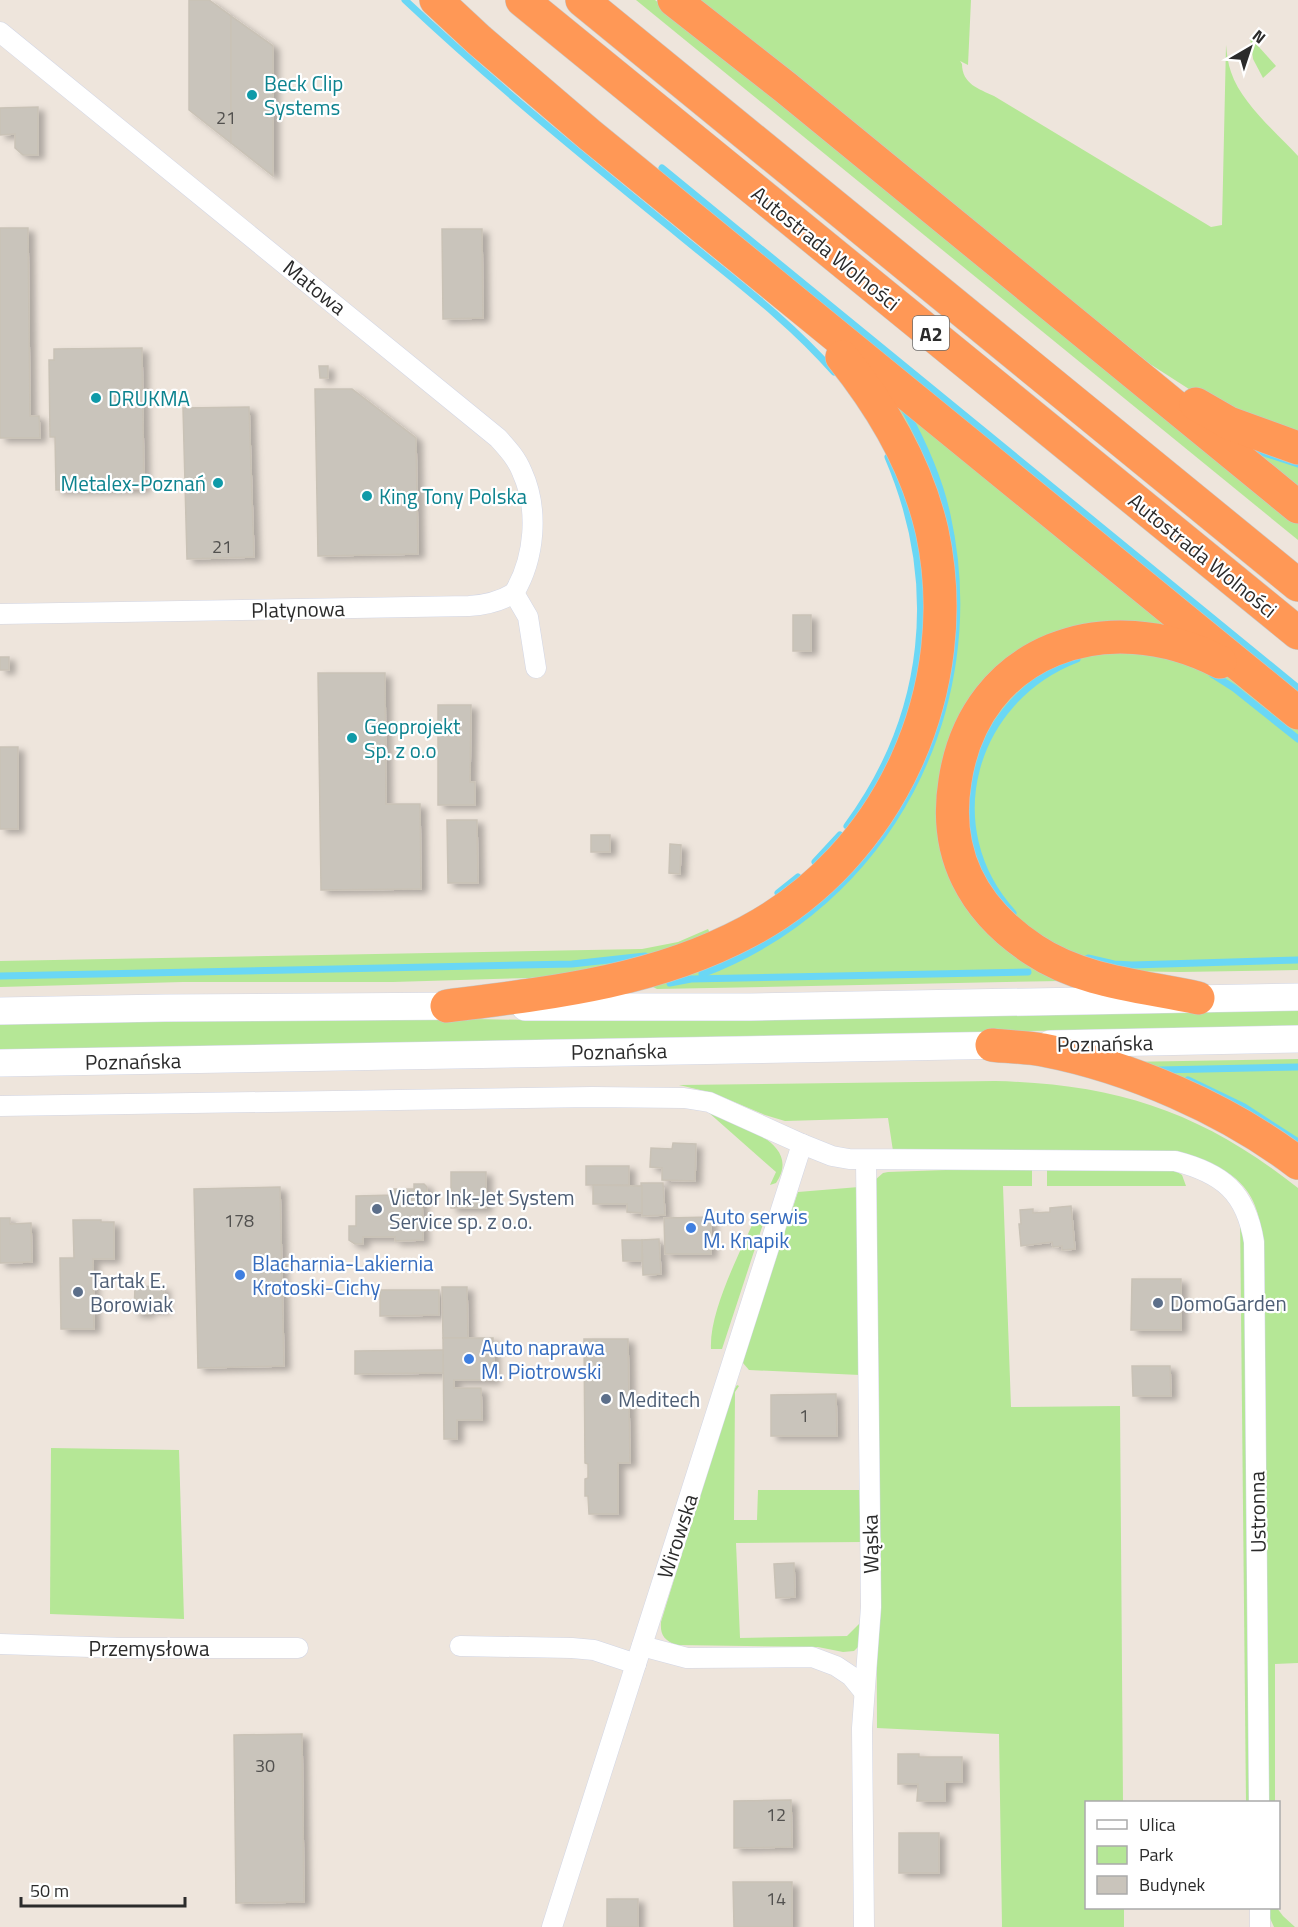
<svg xmlns="http://www.w3.org/2000/svg" width="1298" height="1927" font-family="'Titillium Web',sans-serif">
  <style>
    .green { fill: #b5e796 }
    .lines { fill: none; stroke-linecap: round; stroke-linejoin: round }
    .stream { stroke: #6ad7f5; stroke-width: 7 }
    .building { fill: #c9c4bb; stroke: #c9c2b6; stroke-width: 1.5; filter: url(#shadow) }
    .street-casing { stroke: #d2d6e5; stroke-width: 21 }
    .secondary-casing { stroke: #d2d6e5; stroke-width: 28 }
    .highway-casing { stroke: #c8c8c8; stroke-width: 34 }
    .street { stroke: #fff; stroke-width: 20 }
    .secondary { stroke: #fff; stroke-width: 27 }
    .highway { stroke: #ff9856; stroke-width: 33 }
    .culture-dot { fill: #0f9aa8; stroke: #fff; stroke-width: 2 }
    .service-dot { fill: #5c6f8a; stroke: #fff; stroke-width: 2 }
    .shop-dot { fill: #3f7fe0; stroke: #fff; stroke-width: 2 }
    .labels { text-anchor: middle; dominant-baseline: central; stroke-width: 4.5; stroke-linejoin: round; paint-order: stroke }
    .number-label { font-size: 18px; fill: #52514f }
    .shield { fill: #fff; stroke: #6b6b6b; stroke-width: 1.5 }
    .shield-label { font-size: 20px; font-weight: bold; fill: #2b2b2b }
    .culture-label { font-size: 21px; fill: #0d838f; stroke: #fff; text-anchor: start }
    .street-label { font-size: 21px; fill: #2b2b2b; stroke: #fff }
    .service-label { font-size: 21px; fill: #4e5e75; stroke: #fff; text-anchor: start }
    .shop-label { font-size: 21px; fill: #366cbe; stroke: #fff; text-anchor: start }
  </style>
  <defs>
    <filter id="shadow"><feDropShadow dx="6" dy="4" stdDeviation="3" flood-color="#0004"/></filter>
  </defs>
  <rect width="100%" height="100%" fill="#eee5dc"/>
  <g class="green">
    <polygon points="636,0 655,0 753,76 1298,521 1298,540"/>
    <path d="M698,0H971L968,65L960,61L962,64C962,84 979,89 994,96L1211,227L1222,225L1226,45C1227,54 1228,64 1231,72C1241,103 1277,133 1298,156V435L1192,391L1150,364Z"/>
    <polygon points="1250,37 1276,66 1263,78 1253,59"/>
    <polygon points="884,391 1164,625 1140,622 1005,669 947,846 1060,981 657,989 653,987 652,984 820,896 947,658"/>
    <polygon points="1225,434 1298,457 1298,496"/>
    <polygon points="1168,649 1235,680 1298,729 1298,970 1180,972 1114,971 1045,949 983,885 963,812 977,741 1020,683 1081,650"/>
    <polygon points="708,929 714,941 583,974 529,978 393,982 183,982 0,987 0,961 642,949 678,942"/>
    <polygon points="1298,1009 1298,1026 0,1050 0,1023 366,1017 530,1020"/>
    <polygon points="1298,1059 1298,1152 1124,1062"/>
    <path d="M995,1081C1117,1084 1202,1112 1298,1188V1663L1275,1664V1802H1267L1263,1244C1259,1187 1235,1170 1184,1154L893,1151L888,1118L785,1121L765,1115L713,1093L679,1085Z"/>
    <path d="M708,1112C735,1124 804,1142 776,1183L770,1185L776,1172Z"/>
    <polygon points="1032,1167 1032,1186 1003,1186 1011,1407 1120,1406 1123,1802 1086,1802 1086,1908 1124,1908 1124,1927 1002,1927 999,1734 877,1728 875,1180 883,1173 888,1172"/>
    <polygon points="1047,1168 1174,1170 1182,1175 1186,1186 1047,1186"/>
    <polygon points="859,1187 860,1375 749,1370 743,1363 744,1355 798,1192"/>
    <polygon points="1240,1213 1245,1229 1251,1802 1246,1802"/>
    <path d="M754,1221H764L722,1349H711C709,1312 739,1254 754,1221Z"/>
    <path d="M737,1385L739,1386L735,1392L734,1520H757L758,1490H862L863,1542L736,1543L740,1638L847,1636L866,1617L858,1647L854,1651L843,1652L818,1647L676,1645C664,1640 660,1635 661,1622L730,1397Z"/>
    <polygon points="51,1448 179,1450 184,1619 50,1614"/>
    <polygon points="1268,1908 1277,1908 1283,1916 1295,1927 1274,1927 1269,1916"/>
  </g>
  <g class="lines">
    <g class="stream">
      <path d="M405,0C490,80 580,154 671,228C726,274 786,317 834,372"/>
      <polyline points="662,168 1298,688"/>
      <polyline points="1252,449 1298,464"/>
      <polyline points="1212,674 1234,688 1298,739"/>
      <path d="M847,826C929,715 942,583 888,457"/>
      <polyline points="815,862 840,835"/>
      <polyline points="778,893 798,877"/>
      <path d="M1013,913C935,828 972,699 1077,659"/>
      <polyline points="1088,958 1114,964 1132,965 1298,960"/>
      <path d="M702,974C888,904 990,708 947,515C939,478 923,443 905,410"/>
      <polyline points="0,976 572,964 645,956"/>
      <polyline points="670,983 691,979 1028,972"/>
      <polyline points="1160,1070 1298,1067"/>
      <polyline points="1188,1080 1244,1107 1298,1142"/>
    </g>
  </g>
  <g class="building">
    <polygon points="189,0 209,0 231,16 231,143 189,110"/>
    <polygon points="231,16 273,46 273,176 231,143"/>
    <polygon points="38,107 38,155 23,155 15,148 15,134 0,135 0,108"/>
    <polygon points="0,228 28,228 30,416 39,416 40,438 0,438"/>
    <polygon points="442,229 482,229 483,318 443,319"/>
    <polygon points="142,348 144,489 56,490 55,437 50,437 49,360 54,360 54,349"/>
    <polygon points="319,366 328,366 328,378 320,378"/>
    <polygon points="315,389 352,389 416,438 418,554 318,556"/>
    <polygon points="249,407 254,557 187,559 183,408"/>
    <rect x="793" y="615" width="18" height="36"/>
    <rect x="0" y="657" width="9" height="13"/>
    <polygon points="318,673 385,673 386,804 420,804 421,889 321,890"/>
    <polygon points="438,705 471,705 470,782 475,782 475,805 438,805"/>
    <rect x="0" y="747" width="18" height="82"/>
    <polygon points="447,820 477,820 478,883 448,883"/>
    <rect x="591" y="835" width="19" height="17"/>
    <polygon points="670,844 681,845 680,874 669,873"/>
    <polygon points="673,1143 696,1144 695,1181 662,1180 662,1168 650,1167 651,1148 672,1149"/>
    <rect x="586" y="1166" width="43" height="19"/>
    <rect x="451" y="1172" width="35" height="36"/>
    <polygon points="641,1183 663,1183 665,1215 642,1216"/>
    <polygon points="414,1184 424,1184 427,1187 427,1197 422,1197 423,1240 395,1241 395,1237 363,1237 363,1244 355,1244 349,1240 349,1226 356,1226 356,1196 394,1195 394,1189 414,1189"/>
    <polygon points="593,1185 642,1186 642,1213 627,1212 627,1204 593,1204"/>
    <polygon points="280,1187 284,1366 198,1368 194,1189"/>
    <polygon points="1071,1206 1075,1249 1062,1250 1062,1246 1053,1247 1052,1242 1021,1246 1019,1224 1021,1224 1020,1210 1033,1209 1033,1213 1050,1212 1050,1208"/>
    <polygon points="711,1217 711,1254 665,1254 664,1218"/>
    <polygon points="0,1218 10,1218 10,1224 31,1223 32,1262 0,1263"/>
    <polygon points="73,1220 101,1220 101,1222 114,1222 114,1259 93,1259 94,1329 61,1329 60,1258 74,1258"/>
    <polygon points="659,1239 661,1274 643,1275 642,1240"/>
    <polygon points="622,1240 642,1240 642,1261 623,1261"/>
    <polygon points="1132,1279 1181,1279 1181,1330 1131,1330"/>
    <polygon points="135,1286 164,1287 164,1310 148,1309 148,1314 134,1313"/>
    <polygon points="442,1287 467,1287 468,1338 443,1338"/>
    <polygon points="380,1290 439,1290 439,1315 380,1316"/>
    <polygon points="443,1338 493,1338 494,1380 454,1380 454,1388 481,1388 482,1420 457,1420 457,1439 444,1439"/>
    <polygon points="584,1339 628,1339 630,1463 618,1463 618,1514 589,1514 588,1496 585,1496 585,1479 588,1478 588,1464 585,1463"/>
    <polygon points="443,1350 443,1373 355,1374 355,1351"/>
    <polygon points="1132,1366 1170,1366 1171,1396 1133,1396"/>
    <polygon points="836,1394 837,1436 771,1436 771,1395"/>
    <polygon points="794,1563 795,1597 776,1598 774,1564"/>
    <polygon points="302,1734 304,1902 236,1903 234,1735"/>
    <polygon points="898,1754 919,1754 919,1757 962,1757 962,1782 945,1782 945,1801 917,1801 918,1784 898,1784"/>
    <polygon points="791,1800 792,1847 734,1848 734,1801"/>
    <rect x="899" y="1833" width="40" height="40"/>
    <polygon points="733,1882 792,1882 792,1927 734,1927"/>
    <rect x="607" y="1899" width="31" height="28"/>
  </g>
  <g class="lines">
    <defs>
      <g id="street">
        <path d="M0,32L498,438C508,449 517,459 522,472C539,509 535,558 514,593"/>
        <path d="M0,614L469,606C486,605 499,602 514,593L528,617L536,668"/>
        <path d="M0,1106L592,1097L684,1098L709,1102L802,1144L832,1156L849,1159L1175,1161C1222,1173 1246,1192 1254,1242L1259,1802"/>
        <polyline points="0,1644 121,1648 298,1648"/>
        <polyline points="460,1646 572,1648 594,1650 636,1664"/>
        <polyline points="642,1646 687,1658 812,1657 836,1666 851,1676 864,1692"/>
        <polyline points="1260,1908 1260,1927"/>
        <polyline points="552,1927 802,1144"/>
        <polyline points="864,1927 862,1728 871,1607 866,1160"/>
      </g>
      <g id="secondary">
        <polyline points="525,1007 750,1007 1298,997"/>
        <polyline points="0,1011 165,1008 466,1006"/>
        <polyline points="1050,1044 1298,1039"/>
        <polyline points="0,1063 1012,1045"/>
      </g>
      <g id="highway">
        <polyline points="436,0 479,40 590,135 1298,713"/>
        <polyline points="522,0 1298,633"/>
        <polyline points="582,0 1298,585"/>
        <polyline points="674,0 785,87 1298,507"/>
        <polyline points="1196,404 1229,423 1298,448"/>
        <path d="M1198,998C1143,986 1082,982 1034,950C973,910 943,854 955,781C975,648 1108,604 1220,662"/>
        <path d="M447,1006C550,993 653,982 747,932C890,857 966,688 932,531C917,466 883,408 842,357"/>
        <path d="M992,1045C1009,1047 1027,1047 1043,1050C1131,1067 1227,1109 1298,1163"/>
      </g>
    </defs>
    <use href="#street" class="street-casing"/>
    <use href="#secondary" class="secondary-casing"/>
    <use href="#highway" class="highway-casing"/>
    <use href="#street" class="street"/>
    <use href="#secondary" class="secondary"/>
    <use href="#highway" class="highway"/>
  </g>
  <g class="culture-dot">
    <circle cx="252" cy="95" r="6"/>
    <circle cx="96" cy="398" r="6"/>
    <circle cx="218" cy="483" r="6"/>
    <circle cx="367" cy="496" r="6"/>
    <circle cx="352" cy="738" r="6"/>
  </g>
  <g class="service-dot">
    <circle cx="377" cy="1209" r="6"/>
    <circle cx="78" cy="1292" r="6"/>
    <circle cx="1158" cy="1303" r="6"/>
    <circle cx="606" cy="1399" r="6"/>
  </g>
  <g class="shop-dot">
    <circle cx="691" cy="1228" r="6"/>
    <circle cx="240" cy="1275" r="6"/>
    <circle cx="469" cy="1359" r="6"/>
  </g>
  <g class="labels">
    <g class="number-label">
      <text x="226" y="117">21</text>
      <text x="222" y="546">21</text>
      <text x="239" y="1220">178</text>
      <text x="804" y="1415">1</text>
      <text x="265" y="1765">30</text>
      <text x="776" y="1814">12</text>
      <text x="776" y="1898">14</text>
    </g>
    <rect class="shield" x="913" y="316" width="36" height="34" rx="4.5"/>
    <g class="shield-label">
      <text x="931" y="333">A2</text>
    </g>
    <g class="culture-label">
      <text x="264" y="83">Beck Clip<tspan x="264" dy="24">Systems</tspan></text>
      <text x="108" y="398">DRUKMA</text>
      <text x="206" y="483" text-anchor="end">Metalex-Poznań</text>
      <text x="379" y="496">King Tony Polska</text>
      <text x="364" y="726">Geoprojekt<tspan x="364" dy="24">Sp. z o.o</tspan></text>
    </g>
    <g class="street-label">
      <text transform="translate(826 248) rotate(39)">Autostrada Wolności</text>
      <text transform="translate(315 287) rotate(39)">Matowa</text>
      <text transform="translate(1203 555) rotate(39)">Autostrada Wolności</text>
      <text transform="translate(298 609) rotate(-1)">Platynowa</text>
      <text transform="translate(1105 1043) rotate(-1)">Poznańska</text>
      <text transform="translate(619 1051) rotate(-1)">Poznańska</text>
      <text transform="translate(133 1061) rotate(-1)">Poznańska</text>
      <text transform="translate(1257 1512) rotate(-91)">Ustronna</text>
      <text transform="translate(677 1536) rotate(-72)">Wirowska</text>
      <text transform="translate(870 1544) rotate(-91)">Wąska</text>
      <text x="149" y="1648">Przemysłowa</text>
    </g>
    <g class="service-label">
      <text x="389" y="1197">Victor Ink-Jet System<tspan x="389" dy="24">Service sp. z o.o.</tspan></text>
      <text x="90" y="1280">Tartak E.<tspan x="90" dy="24">Borowiak</tspan></text>
      <text x="1170" y="1303">DomoGarden</text>
      <text x="618" y="1399">Meditech</text>
    </g>
    <g class="shop-label">
      <text x="703" y="1216">Auto serwis<tspan x="703" dy="24">M. Knapik</tspan></text>
      <text x="252" y="1263">Blacharnia-Lakiernia<tspan x="252" dy="24">Krotoski-Cichy</tspan></text>
      <text x="481" y="1347">Auto naprawa<tspan x="481" dy="24">M. Piotrowski</tspan></text>
    </g>
  </g>
  <rect x="1085" y="1801" width="195" height="108" fill="#ffffff" stroke="#aaaaaa" stroke-width="1.5"/>
  <rect x="1097" y="1820" width="30" height="9" fill="#ffffff" stroke="#aaaaaa" stroke-width="1.5"/>
  <text x="1139" y="1831" font-size="18" fill="#2b2b2b">Ulica</text>
  <rect x="1097" y="1846" width="30" height="18" fill="#b5e796" stroke="#aaaaaa" stroke-width="1.5"/>
  <text x="1139" y="1861" font-size="18" fill="#2b2b2b">Park</text>
  <rect x="1097" y="1876" width="30" height="18" fill="#c9c4bb" stroke="#aaaaaa" stroke-width="1.5"/>
  <text x="1139" y="1891" font-size="18" fill="#2b2b2b">Budynek</text>
  <g transform="translate(1250 48) rotate(39)" stroke="#ffffff" stroke-width="4.5" paint-order="stroke">
  <path d="M0-4.5L10 22L0 15L-10 22Z" fill="#2b2b2b"/>
  <text y="-9" font-size="16" font-weight="bold" text-anchor="middle" fill="#2b2b2b">N</text>
  </g>
  <path d="M21 1897v9h164v-9" fill="none" stroke="#2b2b2b" stroke-width="3"/>
  <text x="30" y="1897" font-size="18" fill="#2b2b2b" stroke="#ffffff" stroke-width="4.5" paint-order="stroke">50 m</text>
</svg>
